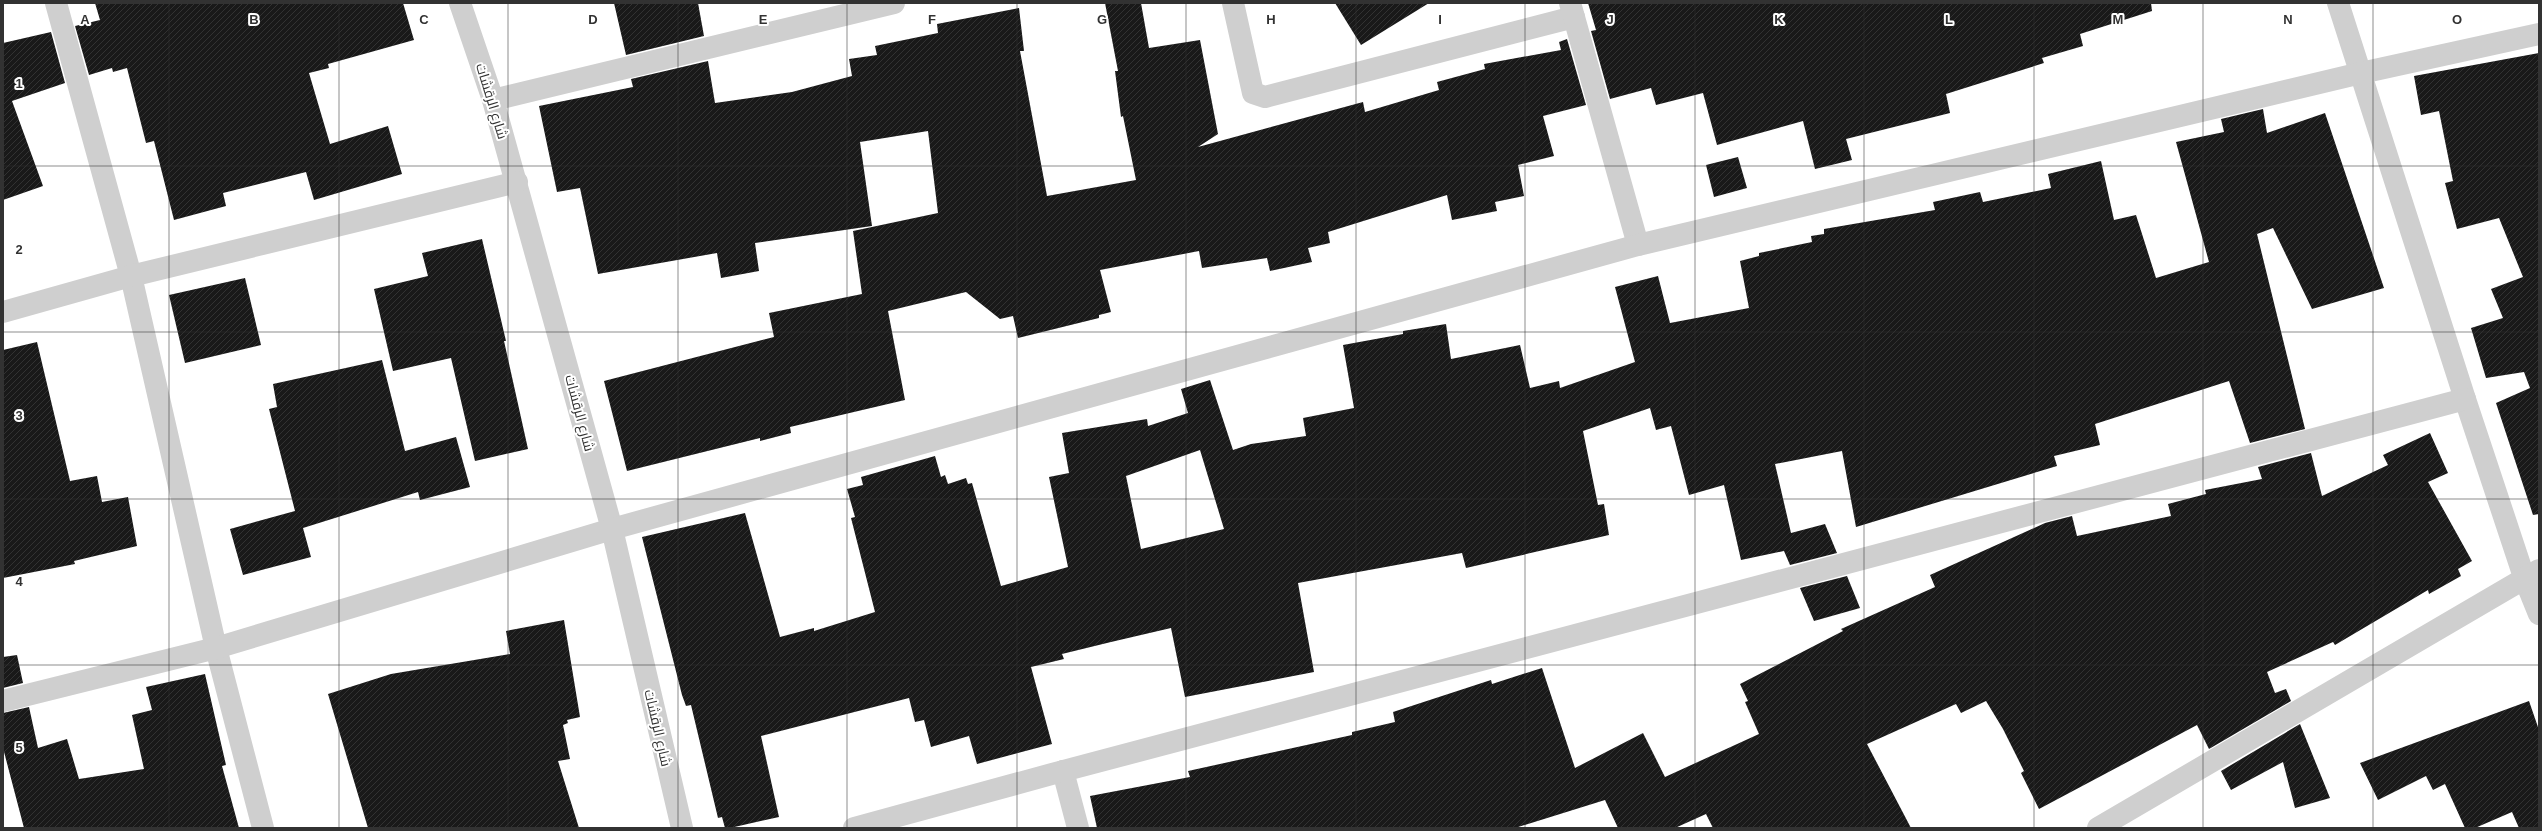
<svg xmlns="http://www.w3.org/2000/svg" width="2542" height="831" font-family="Arial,Cairo,sans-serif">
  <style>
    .building { fill: url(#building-hatch); fill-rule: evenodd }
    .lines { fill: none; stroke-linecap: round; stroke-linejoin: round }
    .minor { stroke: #cfcfcf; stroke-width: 22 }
    .grid { fill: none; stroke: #323232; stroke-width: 1; stroke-opacity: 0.55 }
    .labels { text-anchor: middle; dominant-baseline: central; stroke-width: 4; stroke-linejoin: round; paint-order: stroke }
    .street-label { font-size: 14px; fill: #323232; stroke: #fff }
    .grid-label { font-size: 13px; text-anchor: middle; font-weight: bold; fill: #323232; stroke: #fff; stroke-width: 4; stroke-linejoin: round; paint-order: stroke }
  </style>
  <defs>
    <pattern id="building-hatch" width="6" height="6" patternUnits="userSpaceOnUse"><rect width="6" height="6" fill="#191919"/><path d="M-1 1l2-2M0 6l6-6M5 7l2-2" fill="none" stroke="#323232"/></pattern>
  </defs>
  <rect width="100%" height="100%" fill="#fff"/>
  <g class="building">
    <polygon points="95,3 403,3 414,40 328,64 329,68 309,73 330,144 388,126 402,174 314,200 306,172 223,193 226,206 174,220 154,141 146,143 127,68 113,72 112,68 89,75 75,26 100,20"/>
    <polygon points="614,3 698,3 704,36 626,55"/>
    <polygon points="1105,3 1141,3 1149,48 1200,40 1218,134 1198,147 1363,102 1365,112 1439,90 1437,82 1485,69 1484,64 1561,50 1559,42 1567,39 1586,105 1543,116 1554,156 1518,165 1524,196 1495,202 1497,211 1452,220 1447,195 1328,232 1330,243 1308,248 1312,262 1270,271 1267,258 1202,268 1199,251 1100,270 1111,312 1099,315 1099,318 1018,338 1013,316 1000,319 966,292 888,311 905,400 790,427 791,433 760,441 760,438 627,471 604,381 774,337 769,313 862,294 853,231 938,213 928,131 860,142 872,226 755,243 759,271 721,278 717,253 598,274 580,188 557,192 539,106 633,87 631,79 708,61 715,103 792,92 852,76 849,59 877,55 875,46 938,33 937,24 1019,8 1024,51 1020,51 1047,196 1136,180 1123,116 1121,117 1115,71 1118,71"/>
    <polygon points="1335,3 1429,3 1361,45"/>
    <polygon points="1588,3 2151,3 2152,11 2080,34 2083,46 2042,58 2044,63 1946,94 1950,113 1846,139 1852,160 1815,169 1803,121 1717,145 1703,93 1656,105 1651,88 1610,99 1591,31 1596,30"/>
    <polygon points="51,32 65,83 12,101 43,186 3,200 3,43"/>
    <polygon points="2539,53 2539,514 2533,515 2496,403 2530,388 2524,372 2486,378 2471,328 2503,318 2491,289 2523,277 2499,218 2457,229 2445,183 2453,181 2439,111 2421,115 2414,76"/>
    <path d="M2263,109L2267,133L2325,113L2384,288L2312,309L2273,228L2257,234L2305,429L2250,443L2229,381L2095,424L2100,445L2054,456L2057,466L1856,527L1842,451L1775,464L1791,533L1825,524L1837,553L1790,565L1784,551L1741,560L1724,485L1689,495L1671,426L1656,430L1650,408L1583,431L1598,505L1604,504L1609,535L1466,568L1462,553L1298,583L1314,672L1185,697L1171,628L1111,642L1062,654L1064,659L1031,667L1052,744L977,764L969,736L931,747L924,720L915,722L909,698L761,736L779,817L730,828H725L722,817L718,818L691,705L686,706L682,695L642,537L745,513L780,637L814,628V631L875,612L851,518L855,517L847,489L863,485L861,477L935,456L941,477L945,475L948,484L966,478L968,484L972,483L1001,586L1068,567L1049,477L1069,473L1062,433L1147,419L1148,426L1188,413L1181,389L1210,380L1233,450L1251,444L1306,436L1303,418L1354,408L1343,345L1403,334V331L1446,324L1451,359L1520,345L1530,388L1559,381L1560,388L1635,362L1615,287L1658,276L1670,323L1749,308L1740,261L1759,256V253L1812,242L1811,236L1824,234V229L1935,210L1933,202L1980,192L1983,202L2051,188L2048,174L2101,161L2114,220L2136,215L2156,278L2209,262L2176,142L2224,132L2221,119ZM1200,450L1224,529L1141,549L1126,476Z"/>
    <polygon points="1738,157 1747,188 1714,197 1706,165"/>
    <polygon points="482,239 506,341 504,341 528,449 475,461 451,358 393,371 374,289 428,276 422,253"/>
    <polygon points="245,278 261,345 185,363 169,295"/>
    <polygon points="37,342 70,481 97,476 102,502 128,497 137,546 74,561 75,564 3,578 3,350"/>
    <polygon points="382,360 405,451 456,437 470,487 420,500 418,492 303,528 311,557 243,575 230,529 295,511 269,409 277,407 273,384"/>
    <polygon points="2430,433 2448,473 2428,482 2472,561 2458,569 2461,576 2429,594 2428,590 2335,645 2333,642 2267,672 2275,693 2286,689 2291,701 2209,749 2197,725 2039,809 2021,773 2024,771 2003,729 1986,701 1961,713 1956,704 1867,744 1911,828 1713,828 1706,814 1675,828 1618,828 1605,800 1515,828 1097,828 1090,796 1190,777 1188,771 1352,735 1352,732 1395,722 1393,712 1491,680 1492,684 1542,668 1575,768 1643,733 1665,777 1759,734 1745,702 1748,701 1740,684 1843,631 1841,629 1935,587 1930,575 2045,523 2072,516 2077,536 2171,516 2168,504 2206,494 2205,490 2262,479 2258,467 2311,453 2322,496 2388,465 2383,455"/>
    <polygon points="1847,576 1860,608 1814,621 1800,588"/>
    <polygon points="564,620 580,717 567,720 568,723 563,725 570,759 558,761 579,828 368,828 328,694 391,674 510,654 506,631"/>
    <polygon points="17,655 23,683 3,688 3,657"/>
    <polygon points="205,674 226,765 222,766 239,828 24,828 3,748 3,713 29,707 38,748 67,739 79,779 144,769 132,715 152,710 146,687"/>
    <polygon points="2529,701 2539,730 2539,828 2519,828 2512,812 2475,828 2465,828 2445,784 2433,790 2426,776 2378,800 2360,763"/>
    <polygon points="2300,724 2330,798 2295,808 2283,762 2231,790 2221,771"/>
  </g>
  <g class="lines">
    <g class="minor">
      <polyline points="56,3 131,276 216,648 263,828"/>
      <polyline points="460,3 493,100 612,529 682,828"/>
      <polyline points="1233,3 1253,93 1265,97 1574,17"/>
      <polyline points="1570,3 1638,245"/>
      <polyline points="2338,3 2465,399 2524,577 2539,614"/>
      <polyline points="493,100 894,3"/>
      <polyline points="3,312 131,276 517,182"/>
      <polyline points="3,701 216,648 612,529 1638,245 2361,73 2539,34"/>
      <polyline points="1063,771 1078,828"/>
      <polyline points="854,828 1063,771 2465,399"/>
      <polyline points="2098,828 2539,570"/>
    </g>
  </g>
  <path class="grid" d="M169,3V828M339,3V828M508,3V828M678,3V828M847,3V828M1017,3V828M1186,3V828M1356,3V828M1525,3V828M1695,3V828M1864,3V828M2034,3V828M2203,3V828M2373,3V828M3,166H2539M3,332H2539M3,499H2539M3,665H2539"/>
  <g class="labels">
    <g class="street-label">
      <text transform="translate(492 101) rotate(73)">شارع الرقشات</text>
      <text transform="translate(580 413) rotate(75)">شارع الرقشات</text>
      <text transform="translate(658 728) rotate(77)">شارع الرقشات</text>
    </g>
  </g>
  <g class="grid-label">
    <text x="85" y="24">A</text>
    <text x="254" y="24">B</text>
    <text x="424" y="24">C</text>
    <text x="593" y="24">D</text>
    <text x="763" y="24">E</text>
    <text x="932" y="24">F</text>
    <text x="1102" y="24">G</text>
    <text x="1271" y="24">H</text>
    <text x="1440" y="24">I</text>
    <text x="1610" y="24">J</text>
    <text x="1779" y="24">K</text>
    <text x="1949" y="24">L</text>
    <text x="2118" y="24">M</text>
    <text x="2288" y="24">N</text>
    <text x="2457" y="24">O</text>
    <text x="19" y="88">1</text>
    <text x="19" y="254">2</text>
    <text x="19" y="420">3</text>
    <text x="19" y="586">4</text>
    <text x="19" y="752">5</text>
  </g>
  <rect width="2542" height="831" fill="none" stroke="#323232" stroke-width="8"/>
</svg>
